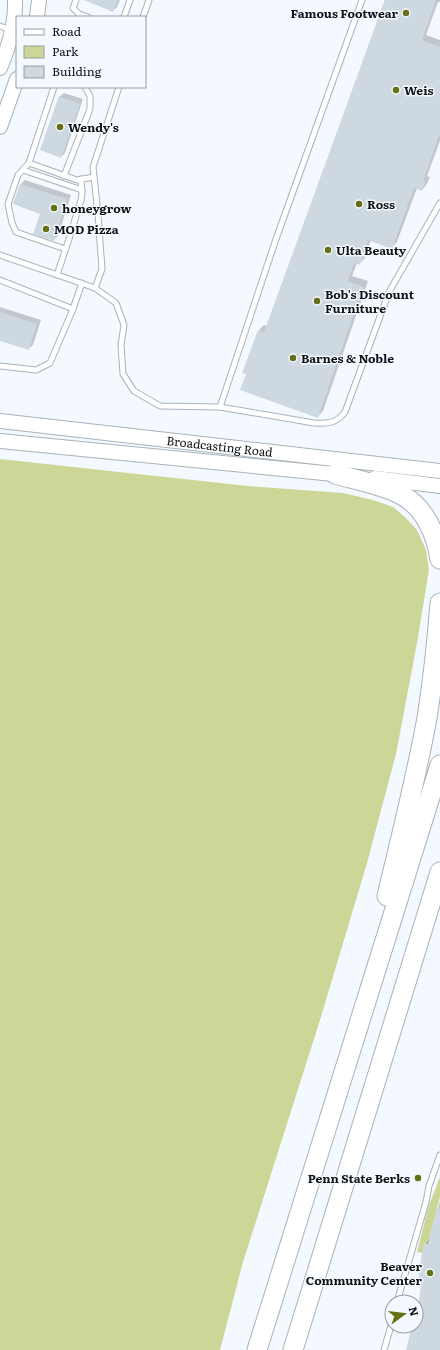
<svg xmlns="http://www.w3.org/2000/svg" width="440" height="1350" font-family="Literata,serif">
  <style>
    .green { fill: #ccd697 }
    .shadow { fill: #0003 }
    .building { fill: #cdd8e0 }
    .lines { fill: none; stroke-linecap: round; stroke-linejoin: round }
    .service-casing { stroke: #a8b3ba; stroke-width: 7 }
    .secondary-casing { stroke: #a8b3ba; stroke-width: 16 }
    .motorway-casing { stroke: #a8b3ba; stroke-width: 21 }
    .service { stroke: #fff; stroke-width: 5 }
    .secondary { stroke: #fff; stroke-width: 14 }
    .motorway { stroke: #fff; stroke-width: 19 }
    .poi-dot { fill: #666f16; stroke: #f3f9fe; stroke-width: 1.5 }
    .labels { text-anchor: middle; dominant-baseline: central; stroke-width: 3; stroke-linejoin: round; paint-order: stroke }
    .poi-label { font-size: 12px; font-weight: bold; fill: #0f1316; stroke: #f3f9fe; text-anchor: start }
    .street-label { font-size: 12px; fill: #0f1316; stroke: #f3f9fe }
  </style>
  <rect width="100%" height="100%" fill="#f3f9fe"/>
  <g class="green">
    <polygon points="0,459 248,486 343,493 373,500 393,507 406,518 417,530 426,550 429,570 417,643 396,754 367,863 320,1020 243,1262 220,1350 0,1350"/>
    <polygon points="440,1177 440,1197 428,1244 422,1253 417,1252 428,1208"/>
  </g>
  <g class="shadow">
    <polygon points="86,0 120,0 117,7 113,11"/>
    <polygon points="385,0 440,0 440,2 438,2 426,35 440,40 440,141 427,176 430,177 427,184 422,190 417,188 397,242 391,248 371,240 365,258 359,264 357,263 352,276 368,281 323,411 318,416 259,330 264,325 267,326"/>
    <polygon points="64,93 83,99 65,153 61,157 59,97"/>
    <polygon points="25,180 71,195 58,236 53,240 41,213 21,184"/>
    <polygon points="0,307 41,320 33,345 28,349 0,340"/>
    <polygon points="440,1201 440,1350 407,1350 412,1326 416,1326 416,1317 417,1316 422,1284 425,1244 430,1239"/>
  </g>
  <g class="building">
    <polygon points="84,0 118,0 113,12"/>
    <polygon points="385,0 436,0 422,40 440,47 440,133 423,181 425,182 422,191 414,188 392,249 368,240 360,265 354,263 348,281 363,287 318,418 240,390 246,374 242,373 258,330 264,332"/>
    <polygon points="59,96 80,104 61,158 40,150"/>
    <polygon points="20,184 67,199 54,241 33,234 40,214 13,204"/>
    <polygon points="0,312 37,324 29,350 0,341"/>
    <polygon points="437,1208 440,1209 440,1350 406,1350 412,1326 416,1326 421,1284 418,1281 422,1253 424,1243 428,1244"/>
  </g>
  <g class="lines">
    <defs>
      <g id="service">
        <polyline points="76,0 73,8 79,14 88,17"/>
        <polyline points="124,17 130,0"/>
        <polyline points="143,17 149,0"/>
        <polyline points="0,26 10,30"/>
        <polyline points="54,87 29,163 18,175 8,204 12,223 16,232 65,249"/>
        <polyline points="29,163 77,180 94,177"/>
        <polyline points="23,170 82,190"/>
        <polyline points="64,176 90,109 90,96 85,87"/>
        <path d="M0,255L95,288L116,303L124,325L121,345L123,374L134,391L160,406L220,407L314,423C327,424 337,423 345,412L389,292L440,203"/>
        <polyline points="57,275 69,239 81,200 82,193 81,179"/>
        <polyline points="0,280 73,309"/>
        <polyline points="95,288 102,269 98,214 93,167 119,87"/>
        <polyline points="0,366 36,370 50,363 73,309 82,283"/>
        <polyline points="220,407 276,239 362,0"/>
        <polyline points="397,1302 426,1202 429,1186 440,1155"/>
        <polyline points="384,1350 392,1322"/>
      </g>
      <g id="secondary">
        <polyline points="37,17 39,0"/>
        <path d="M0,68C9,46 16,24 15,0"/>
        <polyline points="0,127 17,79"/>
        <path id="s1" d="M0,421L440,471"/>
        <polyline points="0,441 344,475"/>
        <polyline points="375,478 440,486"/>
      </g>
      <g id="motorway">
        <path d="M335,474C356,480 380,484 400,494C424,506 436,533 440,559"/>
        <path d="M387,896C401,837 416,778 427,718C433,680 437,642 440,603"/>
        <polyline points="257,1350 440,765"/>
        <polyline points="293,1350 440,872"/>
      </g>
    </defs>
    <use href="#service" class="service-casing"/>
    <use href="#secondary" class="secondary-casing"/>
    <use href="#motorway" class="motorway-casing"/>
    <use href="#service" class="service"/>
    <use href="#secondary" class="secondary"/>
    <use href="#motorway" class="motorway"/>
  </g>
  <g class="poi-dot">
    <circle cx="406" cy="13" r="4"/>
    <circle cx="396" cy="90" r="4"/>
    <circle cx="60" cy="127" r="4"/>
    <circle cx="359" cy="204" r="4"/>
    <circle cx="54" cy="208" r="4"/>
    <circle cx="46" cy="229" r="4"/>
    <circle cx="328" cy="250" r="4"/>
    <circle cx="317" cy="301" r="4"/>
    <circle cx="293" cy="358" r="4"/>
    <circle cx="418" cy="1178" r="4"/>
    <circle cx="430" cy="1273" r="4"/>
  </g>
  <g class="labels">
    <g class="poi-label">
      <text x="398" y="13" text-anchor="end">Famous Footwear</text>
      <text x="404" y="90">Weis</text>
      <text x="68" y="127">Wendy's</text>
      <text x="367" y="204">Ross</text>
      <text x="62" y="208">honeygrow</text>
      <text x="54" y="229">MOD Pizza</text>
      <text x="336" y="250">Ulta Beauty</text>
      <text x="325" y="294">Bob's Discount<tspan x="325" dy="14">Furniture</tspan></text>
      <text x="301" y="358">Barnes &amp; Noble</text>
      <text x="410" y="1178" text-anchor="end">Penn State Berks</text>
      <text x="422" y="1266" text-anchor="end">Beaver<tspan x="422" dy="14">Community Center</tspan></text>
    </g>
    <g class="street-label">
      <text stroke="none"><textPath href="#s1" startOffset="221">Broadcasting Road</textPath></text>
    </g>
  </g>
  <rect x="16" y="16" width="130" height="72" fill="#f3f9fe" stroke="#989da1"/>
  <rect x="24" y="29" width="20" height="6" fill="#ffffff" stroke="#989da1"/>
  <text x="52" y="36" font-size="12" fill="#0f1316">Road</text>
  <rect x="24" y="46" width="20" height="12" fill="#ccd697" stroke="#989da1"/>
  <text x="52" y="56" font-size="12" fill="#0f1316">Park</text>
  <rect x="24" y="66" width="20" height="12" fill="#cdd8e0" stroke="#989da1"/>
  <text x="52" y="76" font-size="12" fill="#0f1316">Building</text>
  <g transform="translate(404 1314) rotate(75)"><circle r="19" fill="#f3f9fe" stroke="#989da1"/>
  <path d="M0-3L7 15L0 10L-7 15Z" fill="#666f16"/>
  <text y="-6" font-size="11" font-weight="bold" text-anchor="middle" fill="#0f1316">N</text>
  </g>
</svg>
